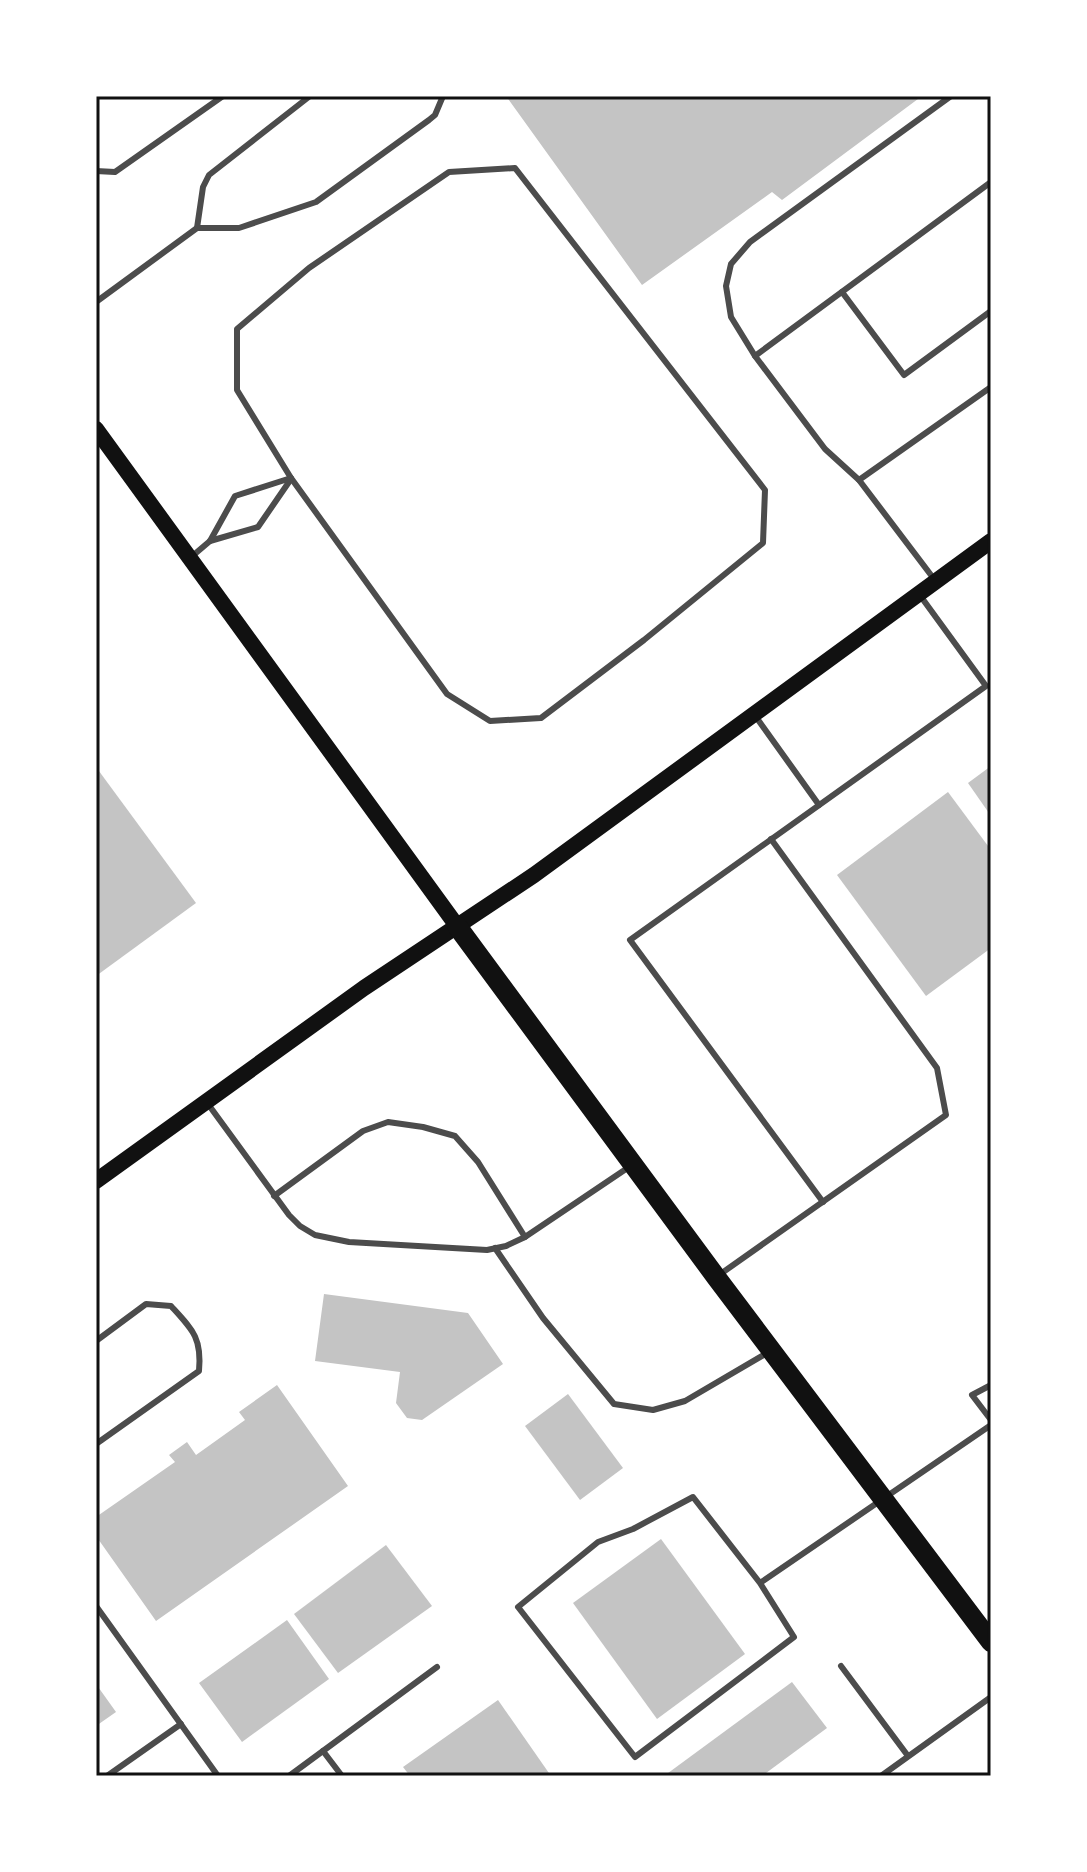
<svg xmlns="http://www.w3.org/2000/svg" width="1087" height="1872" font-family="Lato,sans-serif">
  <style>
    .building { fill: #c4c4c4 }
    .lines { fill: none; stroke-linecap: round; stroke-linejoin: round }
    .service { stroke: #4c4c4c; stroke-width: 6 }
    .secondary { stroke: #111; stroke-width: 16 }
    .primary { stroke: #111; stroke-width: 20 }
    .neatline { fill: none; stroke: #111; stroke-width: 3 }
  </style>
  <rect width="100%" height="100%" fill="#fff"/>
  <g class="building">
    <polygon points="506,96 922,96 782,200 772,192 642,285"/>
    <polygon points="991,766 991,816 968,783"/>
    <polygon points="96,767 196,903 96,976"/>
    <polygon points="948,792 991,850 991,948 926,996 837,875"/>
    <polygon points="324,1294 468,1313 503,1364 422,1420 407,1418 396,1403 400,1372 315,1361"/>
    <polygon points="277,1385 348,1486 156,1621 96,1536 96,1517 175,1462 169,1455 187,1442 196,1455 245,1420 239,1412"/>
    <polygon points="568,1394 623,1468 580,1500 525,1426"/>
    <polygon points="661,1539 745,1654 657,1719 573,1603"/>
    <polygon points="386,1545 432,1606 338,1673 294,1614"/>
    <polygon points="287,1620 329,1679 242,1742 199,1683"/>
    <polygon points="792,1682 827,1728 762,1776 664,1776"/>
    <polygon points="96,1684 116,1712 96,1726"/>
    <polygon points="498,1700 551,1776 410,1776 403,1767"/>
  </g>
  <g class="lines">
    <g class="service">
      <polygon points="515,168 765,490 763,543 644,640 541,718 490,721 447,694 291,478 237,390 237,329 309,268 449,172"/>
      <polyline points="96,171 115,172 223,96"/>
      <polyline points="197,228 203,187 209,175 310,96"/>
      <polyline points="842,292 904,375 991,311"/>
      <polyline points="96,302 197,228 239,228 316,202 429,120 435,115 443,96"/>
      <polyline points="755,356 991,182"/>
      <polyline points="859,480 991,387"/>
      <polyline points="210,541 258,527 291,479"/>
      <polyline points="190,558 210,541 235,496 291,478"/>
      <polyline points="934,579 859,480 825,449 755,356 731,317 726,286 731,264 750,242 951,96"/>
      <polyline points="756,717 819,805"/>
      <polyline points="208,1104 289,1215 300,1226 315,1235 349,1242 487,1250 506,1246 525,1237 629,1167"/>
      <polyline points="274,1196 363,1131 388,1122 423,1127 455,1136 478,1162 525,1237"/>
      <polyline points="823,1202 630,940 986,686 919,594"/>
      <polyline points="495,1248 543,1318 614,1404 653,1410 685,1401 767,1353"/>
      <polyline points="719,1275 946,1115 937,1068 771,839"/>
      <path d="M96,1341L146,1304L171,1306C193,1330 202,1338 199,1371L96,1444"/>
      <polyline points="991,1385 972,1395 991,1420"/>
      <polyline points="760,1583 794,1637 635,1757 518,1607 598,1542 633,1529 693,1497 760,1583 991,1425"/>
      <polyline points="96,1606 218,1776"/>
      <polyline points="841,1666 908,1756"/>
      <polyline points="323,1751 342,1776"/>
      <polyline points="107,1776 181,1724"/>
      <polyline points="289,1776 437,1667"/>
      <polyline points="881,1776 991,1697"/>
    </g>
    <g class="secondary">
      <polyline points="96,429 457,926"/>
      <polyline points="96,1181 364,988 534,875 991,541"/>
    </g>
    <polyline class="primary" points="457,926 716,1277 991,1642"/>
  </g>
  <rect width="1087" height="1872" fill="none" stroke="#ffffff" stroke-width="196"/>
  <rect x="98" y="98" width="891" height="1676" class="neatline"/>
</svg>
